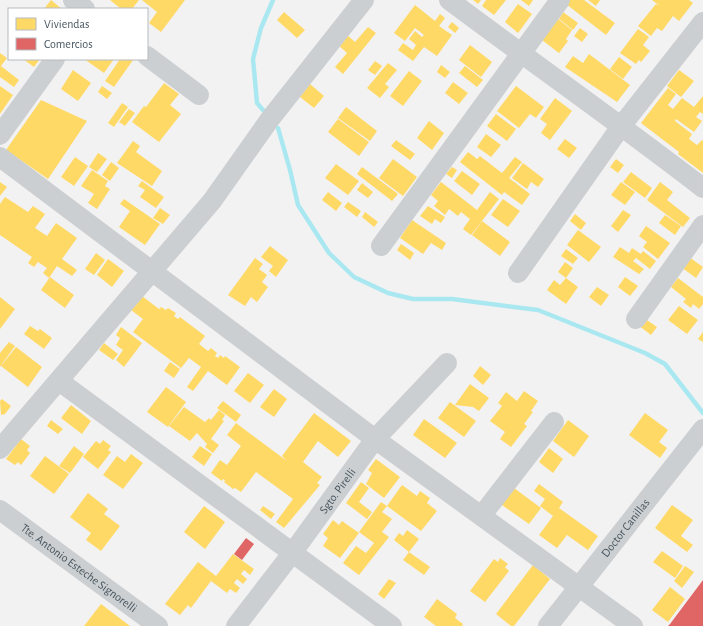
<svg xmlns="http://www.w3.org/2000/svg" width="703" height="626" font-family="'Alegreya Sans',sans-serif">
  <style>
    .homes { fill: #ffd966 }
    .shops { fill: #e06666 }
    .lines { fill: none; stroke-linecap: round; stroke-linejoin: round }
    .stream { stroke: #aae8f1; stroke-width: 4.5 }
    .minor { stroke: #cccfd1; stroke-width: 20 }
    .labels { text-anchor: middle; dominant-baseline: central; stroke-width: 4; stroke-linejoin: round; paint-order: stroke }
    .street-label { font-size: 12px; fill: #485660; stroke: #fff }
  </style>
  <rect width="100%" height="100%" fill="#f3f2f2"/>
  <g class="homes">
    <polygon points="51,0 62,9 44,9"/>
    <polygon points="110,0 139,0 132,9 121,9"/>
    <polygon points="142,0 185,0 161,32 149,23 157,12"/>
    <polygon points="473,0 481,0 478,4"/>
    <polygon points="486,0 506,0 494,15 482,6"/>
    <polygon points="521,0 533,0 529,6"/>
    <polygon points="569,0 584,0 615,23 606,35 566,4"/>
    <polygon points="588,0 600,0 596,6"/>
    <polygon points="652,0 689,0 693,3 679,21 673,16 662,31 657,28 651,36 638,26 656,4 660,6"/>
    <polygon points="518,4 532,14 518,33 505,22"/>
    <polygon points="415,5 435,21 440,14 445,18 439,26 452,35 437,56 424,47 413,61 398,50 403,43 413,50 416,45 409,39 415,31 422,37 424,35 415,28 405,41 394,33"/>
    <polygon points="284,12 305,30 297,38 277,20"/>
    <polygon points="563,12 578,23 573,30 559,19"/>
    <polygon points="558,19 572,30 566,39 568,41 559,53 542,40"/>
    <polygon points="452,22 459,28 455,33 448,27"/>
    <polygon points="368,27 376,33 343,74 335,67 347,53 338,45 347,35 355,42"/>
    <polygon points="580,28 588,34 582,42 574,36"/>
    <polygon points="638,29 649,37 643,45 650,51 641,62 639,60 636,64 620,53"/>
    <polygon points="470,45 492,62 481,77 459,60"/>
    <polygon points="0,53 7,58 1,66 19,80 14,87 0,77"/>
    <polygon points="589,54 630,85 617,102 565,67 573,56 583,63"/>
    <polygon points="619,57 632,67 623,79 610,69"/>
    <polygon points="23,59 40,59 34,67"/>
    <polygon points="84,59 114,59 104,73"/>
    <polygon points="120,59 133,60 114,87 105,81"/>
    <polygon points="375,61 382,66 375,75 368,70"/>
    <polygon points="388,63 397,70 385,84 389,87 380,98 367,88"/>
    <polygon points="441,65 450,72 445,78 437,72"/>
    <polygon points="465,66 483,80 477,87 459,73"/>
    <polygon points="73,70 91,83 78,101 61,89"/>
    <polygon points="679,70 694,81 681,97 667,86"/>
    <polygon points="409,71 422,81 403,106 390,96"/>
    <polygon points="453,82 468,93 459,104 445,93"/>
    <polygon points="164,83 179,94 170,105 181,114 159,142 132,122 144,106 146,107"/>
    <polygon points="310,84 324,96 314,108 300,97"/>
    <polygon points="0,86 13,95 0,114"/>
    <polygon points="102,86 112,93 107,99 98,92"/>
    <polygon points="516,86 544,107 536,118 530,114 519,128 497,111"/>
    <polygon points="668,88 676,94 668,105 673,109 682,98 694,107 703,96 703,114 700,112 696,117 702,121 694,132 676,119 675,121 692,134 689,139 697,145 702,140 703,141 703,173 678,154 679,152 641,123"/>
    <polygon points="555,98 572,111 550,140 541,133 547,124 540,119"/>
    <polygon points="41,100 87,121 48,179 35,170 48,152 35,170 6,150"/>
    <polygon points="122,103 128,107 114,127 108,123"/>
    <polygon points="346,107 377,131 370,141 338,118"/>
    <polygon points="129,109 135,113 125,126 119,122"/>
    <polygon points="496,114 516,129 507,141 487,126"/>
    <polygon points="338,119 369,142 359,156 328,132"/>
    <polygon points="429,121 444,133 432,150 417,138"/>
    <polygon points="486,134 501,145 491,157 477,147"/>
    <polygon points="565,139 577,148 569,158 557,149"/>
    <polygon points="396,140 415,154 410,160 391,146"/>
    <polygon points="133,141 140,146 136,152 162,171 152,186 117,163"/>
    <polygon points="468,152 477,159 480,156 502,173 515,157 522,162 509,178 530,194 522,205 504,192 502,195 460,162"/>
    <polygon points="98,153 107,159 97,172 89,167"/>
    <polygon points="75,157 88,166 74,186 61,177"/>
    <polygon points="393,159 417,177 403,196 379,178"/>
    <polygon points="616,159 624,165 618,173 610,167"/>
    <polygon points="111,162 119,168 110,181 102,175"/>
    <polygon points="523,163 544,179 538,187 531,182 527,189 512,178"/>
    <polygon points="336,164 359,181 348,195 325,178"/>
    <polygon points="362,167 398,194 392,201 357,174"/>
    <polygon points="452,167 457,170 452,178 446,174"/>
    <polygon points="92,170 108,181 105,186 110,189 97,209 88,203 94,194 81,186"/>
    <polygon points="462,171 480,184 472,195 454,181"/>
    <polygon points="631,172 652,188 645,198 623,182"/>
    <polygon points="142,181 164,197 156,208 140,197 145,190 138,186"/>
    <polygon points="0,182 7,187 0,196"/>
    <polygon points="441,182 477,210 490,192 499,199 471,235 463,229 470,219 461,212 458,216 449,209 445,215 434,206 438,201 431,195"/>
    <polygon points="621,182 635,192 625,205 611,195"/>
    <polygon points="660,182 673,192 667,200 690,218 683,227 647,200"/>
    <polygon points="362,183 373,192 368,198 357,190"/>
    <polygon points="328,192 342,203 336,211 322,200"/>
    <polygon points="5,197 28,212 33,206 45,214 35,228 47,236 56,223 77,238 62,259 77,270 72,276 57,266 49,278 43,273 47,268 38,262 34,267 28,263 32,257 0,235 0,204"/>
    <polygon points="124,199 160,224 145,245 119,227 130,211 120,204"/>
    <polygon points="503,199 520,211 508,227 491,215"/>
    <polygon points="348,202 361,211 357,217 344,207"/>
    <polygon points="428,206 445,217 441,223 435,219 432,224 420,216"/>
    <polygon points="160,208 170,215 163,224 153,218"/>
    <polygon points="623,210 631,215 618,232 611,226"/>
    <polygon points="365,212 378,222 374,227 362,217"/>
    <polygon points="575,214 586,223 581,230 570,221"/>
    <polygon points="665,215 681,226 675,235 659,223"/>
    <polygon points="412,220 446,243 442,250 431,243 423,254 400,238"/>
    <polygon points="482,221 510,242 500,256 472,235"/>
    <polygon points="646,226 670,243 658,259 643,247 647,242 639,236"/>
    <polygon points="578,230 601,247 589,262 567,245"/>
    <polygon points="401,244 414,253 410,260 397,250"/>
    <polygon points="270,246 288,260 276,277 269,271 273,266 261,257"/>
    <polygon points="620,247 629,253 632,248 641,254 643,251 656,261 650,269 636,258 633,261 644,269 639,274 613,257"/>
    <polygon points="566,249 578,258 573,264 561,256"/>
    <polygon points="96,253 105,260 94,275 85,269"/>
    <polygon points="689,257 703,267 696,278 681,267"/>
    <polygon points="255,258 263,264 259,269 267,275 262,282 268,287 257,302 251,297 245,306 228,295"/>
    <polygon points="108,259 124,271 112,287 97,275"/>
    <polygon points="565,262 573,268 566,278 558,272"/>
    <polygon points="50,277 74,295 65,308 41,290"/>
    <polygon points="625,277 638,286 630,296 618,287"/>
    <polygon points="566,278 578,287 566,304 547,290 554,280 560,285"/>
    <polygon points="678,278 703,297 703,304 699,309 693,304 691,308 683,302 686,299 671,287"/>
    <polygon points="597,287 609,295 601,306 589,297"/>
    <polygon points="142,296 159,309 161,307 166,310 168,308 176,313 174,316 178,319 180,317 205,336 199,344 208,351 211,348 217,353 215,356 218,358 220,355 224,358 225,356 240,367 227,385 208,371 193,391 187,387 201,367 189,358 181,368 133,332 143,319 131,310"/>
    <polygon points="0,297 15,309 0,329"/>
    <polygon points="679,306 698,320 687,334 668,320"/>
    <polygon points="644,318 657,327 651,335 638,325"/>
    <polygon points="30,326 38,331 40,329 52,338 44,349 24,334"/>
    <polygon points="121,327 142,343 124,367 116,360 123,350 116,345 120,338 116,335"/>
    <polygon points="703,332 703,342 698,339"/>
    <polygon points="9,342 15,346 0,367 0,353"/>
    <polygon points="104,343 118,354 113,360 99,350"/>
    <polygon points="16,347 42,367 28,387 1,366"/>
    <polygon points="170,362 180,369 174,378 164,371"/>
    <polygon points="480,366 491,375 483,385 473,376"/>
    <polygon points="248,373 264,385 250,403 234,391"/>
    <polygon points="470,384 489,398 479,411 473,407 455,405"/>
    <polygon points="166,387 186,402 168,427 147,412"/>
    <polygon points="274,389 287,399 274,417 260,407"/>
    <polygon points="524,391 538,401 531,411 533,412 524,424 527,426 511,447 500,439 505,432 490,421 502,406 498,403 506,392 517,401"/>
    <polygon points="2,399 11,406 5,414 1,415 0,401"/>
    <polygon points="223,401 241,415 236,422 217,408"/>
    <polygon points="450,402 476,421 464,437 438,418"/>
    <polygon points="71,405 91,421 82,434 61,418"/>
    <polygon points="184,407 205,422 209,418 211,420 219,410 225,415 222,420 224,421 211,439 219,445 213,453 205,447 207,444 197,433 190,441 169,426"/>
    <polygon points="314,413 351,441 338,457 318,441 303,462 322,477 317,483 320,485 284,528 276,522 293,499 256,472 241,492 235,488 233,489 224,482 225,480 223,479 222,481 211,473 220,460 227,465 241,446 227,435 236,423 287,461 282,456"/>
    <polygon points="645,413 668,430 659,442 667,448 660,458 629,435"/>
    <polygon points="424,419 457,443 445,458 413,435"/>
    <polygon points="51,420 63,429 58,434 47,426"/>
    <polygon points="568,420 589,436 574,457 553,441"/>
    <polygon points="21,439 30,446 27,450 30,453 21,465 18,462 15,465 6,459"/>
    <polygon points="103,440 111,446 108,450 111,452 98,469 83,457 96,441 100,444"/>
    <polygon points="74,446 84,454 70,473 59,466"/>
    <polygon points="200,446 212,454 204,466 192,457"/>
    <polygon points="549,448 563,459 553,473 539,462"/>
    <polygon points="131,454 143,463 123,489 103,475 117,456 125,462"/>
    <polygon points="45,456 69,474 54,494 30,476"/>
    <polygon points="376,459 400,477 384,498 366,484 372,473 368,470"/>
    <polygon points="361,482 369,488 359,502 372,512 367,519 346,503"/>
    <polygon points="539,484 563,502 559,508 598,536 588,550 567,535 557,548 539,535 553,516 540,506 545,499 534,491"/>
    <polygon points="402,485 417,496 420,491 430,498 427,503 437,511 421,531 387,506"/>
    <polygon points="514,488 541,508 529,524 502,505"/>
    <polygon points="88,493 108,509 104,514 120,526 101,551 86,540 91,533 70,517"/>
    <polygon points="381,502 387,506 382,512 392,519 382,532 389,537 359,575 343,563 356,546 366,553 374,543 359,532"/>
    <polygon points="672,505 693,520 681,536 693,545 687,552 655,528"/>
    <polygon points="204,506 225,522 205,549 184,532"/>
    <polygon points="263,506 275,514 271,519 260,510"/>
    <polygon points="333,520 339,525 342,521 359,533 340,558 323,546 328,538 323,534"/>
    <polygon points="407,530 419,539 409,552 394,540 399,533 403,536"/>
    <polygon points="662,551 683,566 675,578 653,562"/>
    <polygon points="409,552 430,567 424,575 403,560"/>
    <polygon points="233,554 254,569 250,575 244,570 241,574 247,579 243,584 237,579 234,583 240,588 236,593 230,589 227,593 211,581 191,608 188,605 180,615 165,604 198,562 216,576"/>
    <polygon points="500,558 508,564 505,567 509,571 485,602 470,591 494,559 498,562"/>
    <polygon points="533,565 550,579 514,626 511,626 496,614"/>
    <polygon points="685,566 694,572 682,588 674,581"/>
    <polygon points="389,579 396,583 384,599 378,594"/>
    <polygon points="670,587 685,599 668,622 652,610"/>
    <polygon points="437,599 457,614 455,618 463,624 462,626 436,626 424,617"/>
    <polygon points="101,604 130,626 84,626"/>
  </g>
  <g class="shops">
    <polygon points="246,538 254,544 242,560 234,554"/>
    <polygon points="703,580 703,626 668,626 670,624"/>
  </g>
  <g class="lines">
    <g class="stream">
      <polyline points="263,110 257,103 253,59 261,28 273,0"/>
      <polyline points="278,128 290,170 298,205 329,253 354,277 388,293 413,299 452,299 538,310 645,353 665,364 703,413"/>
    </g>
    <g class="minor">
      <polyline points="73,0 85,9"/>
      <path d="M449,0C533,63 619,123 703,188"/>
      <polyline points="147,56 199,95"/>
      <polyline points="0,135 55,59"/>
      <polyline points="0,157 375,439 633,626"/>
      <polyline points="381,246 560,0"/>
      <polyline points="518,273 622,125 703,22"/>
      <polyline points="636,319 703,225"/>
      <polyline points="59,381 392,626"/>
      <polyline points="0,449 212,201 270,119 364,0"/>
      <path id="s1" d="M0,510L158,626"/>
      <polyline points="482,515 554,422"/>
      <path id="s2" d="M236,626L293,552L375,439L447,363"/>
      <path id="s3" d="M548,626L703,429"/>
    </g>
  </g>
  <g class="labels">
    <g class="street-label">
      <text stroke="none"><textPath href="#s2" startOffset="169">Sgto. Pirelli</textPath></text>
      <text stroke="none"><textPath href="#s3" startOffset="125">Doctor Canillas</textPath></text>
      <text stroke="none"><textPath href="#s1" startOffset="98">Tte. Antonio Esteche Signorelli</textPath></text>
    </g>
  </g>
  <rect x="8" y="8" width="140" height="52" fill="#ffffff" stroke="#b6bbbf"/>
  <rect x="16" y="18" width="20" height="12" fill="#ffd966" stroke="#b6bbbf"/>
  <text x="44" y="28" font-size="12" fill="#485660">Viviendas</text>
  <rect x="16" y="38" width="20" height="12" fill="#e06666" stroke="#b6bbbf"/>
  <text x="44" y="48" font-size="12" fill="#485660">Comercios</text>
</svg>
